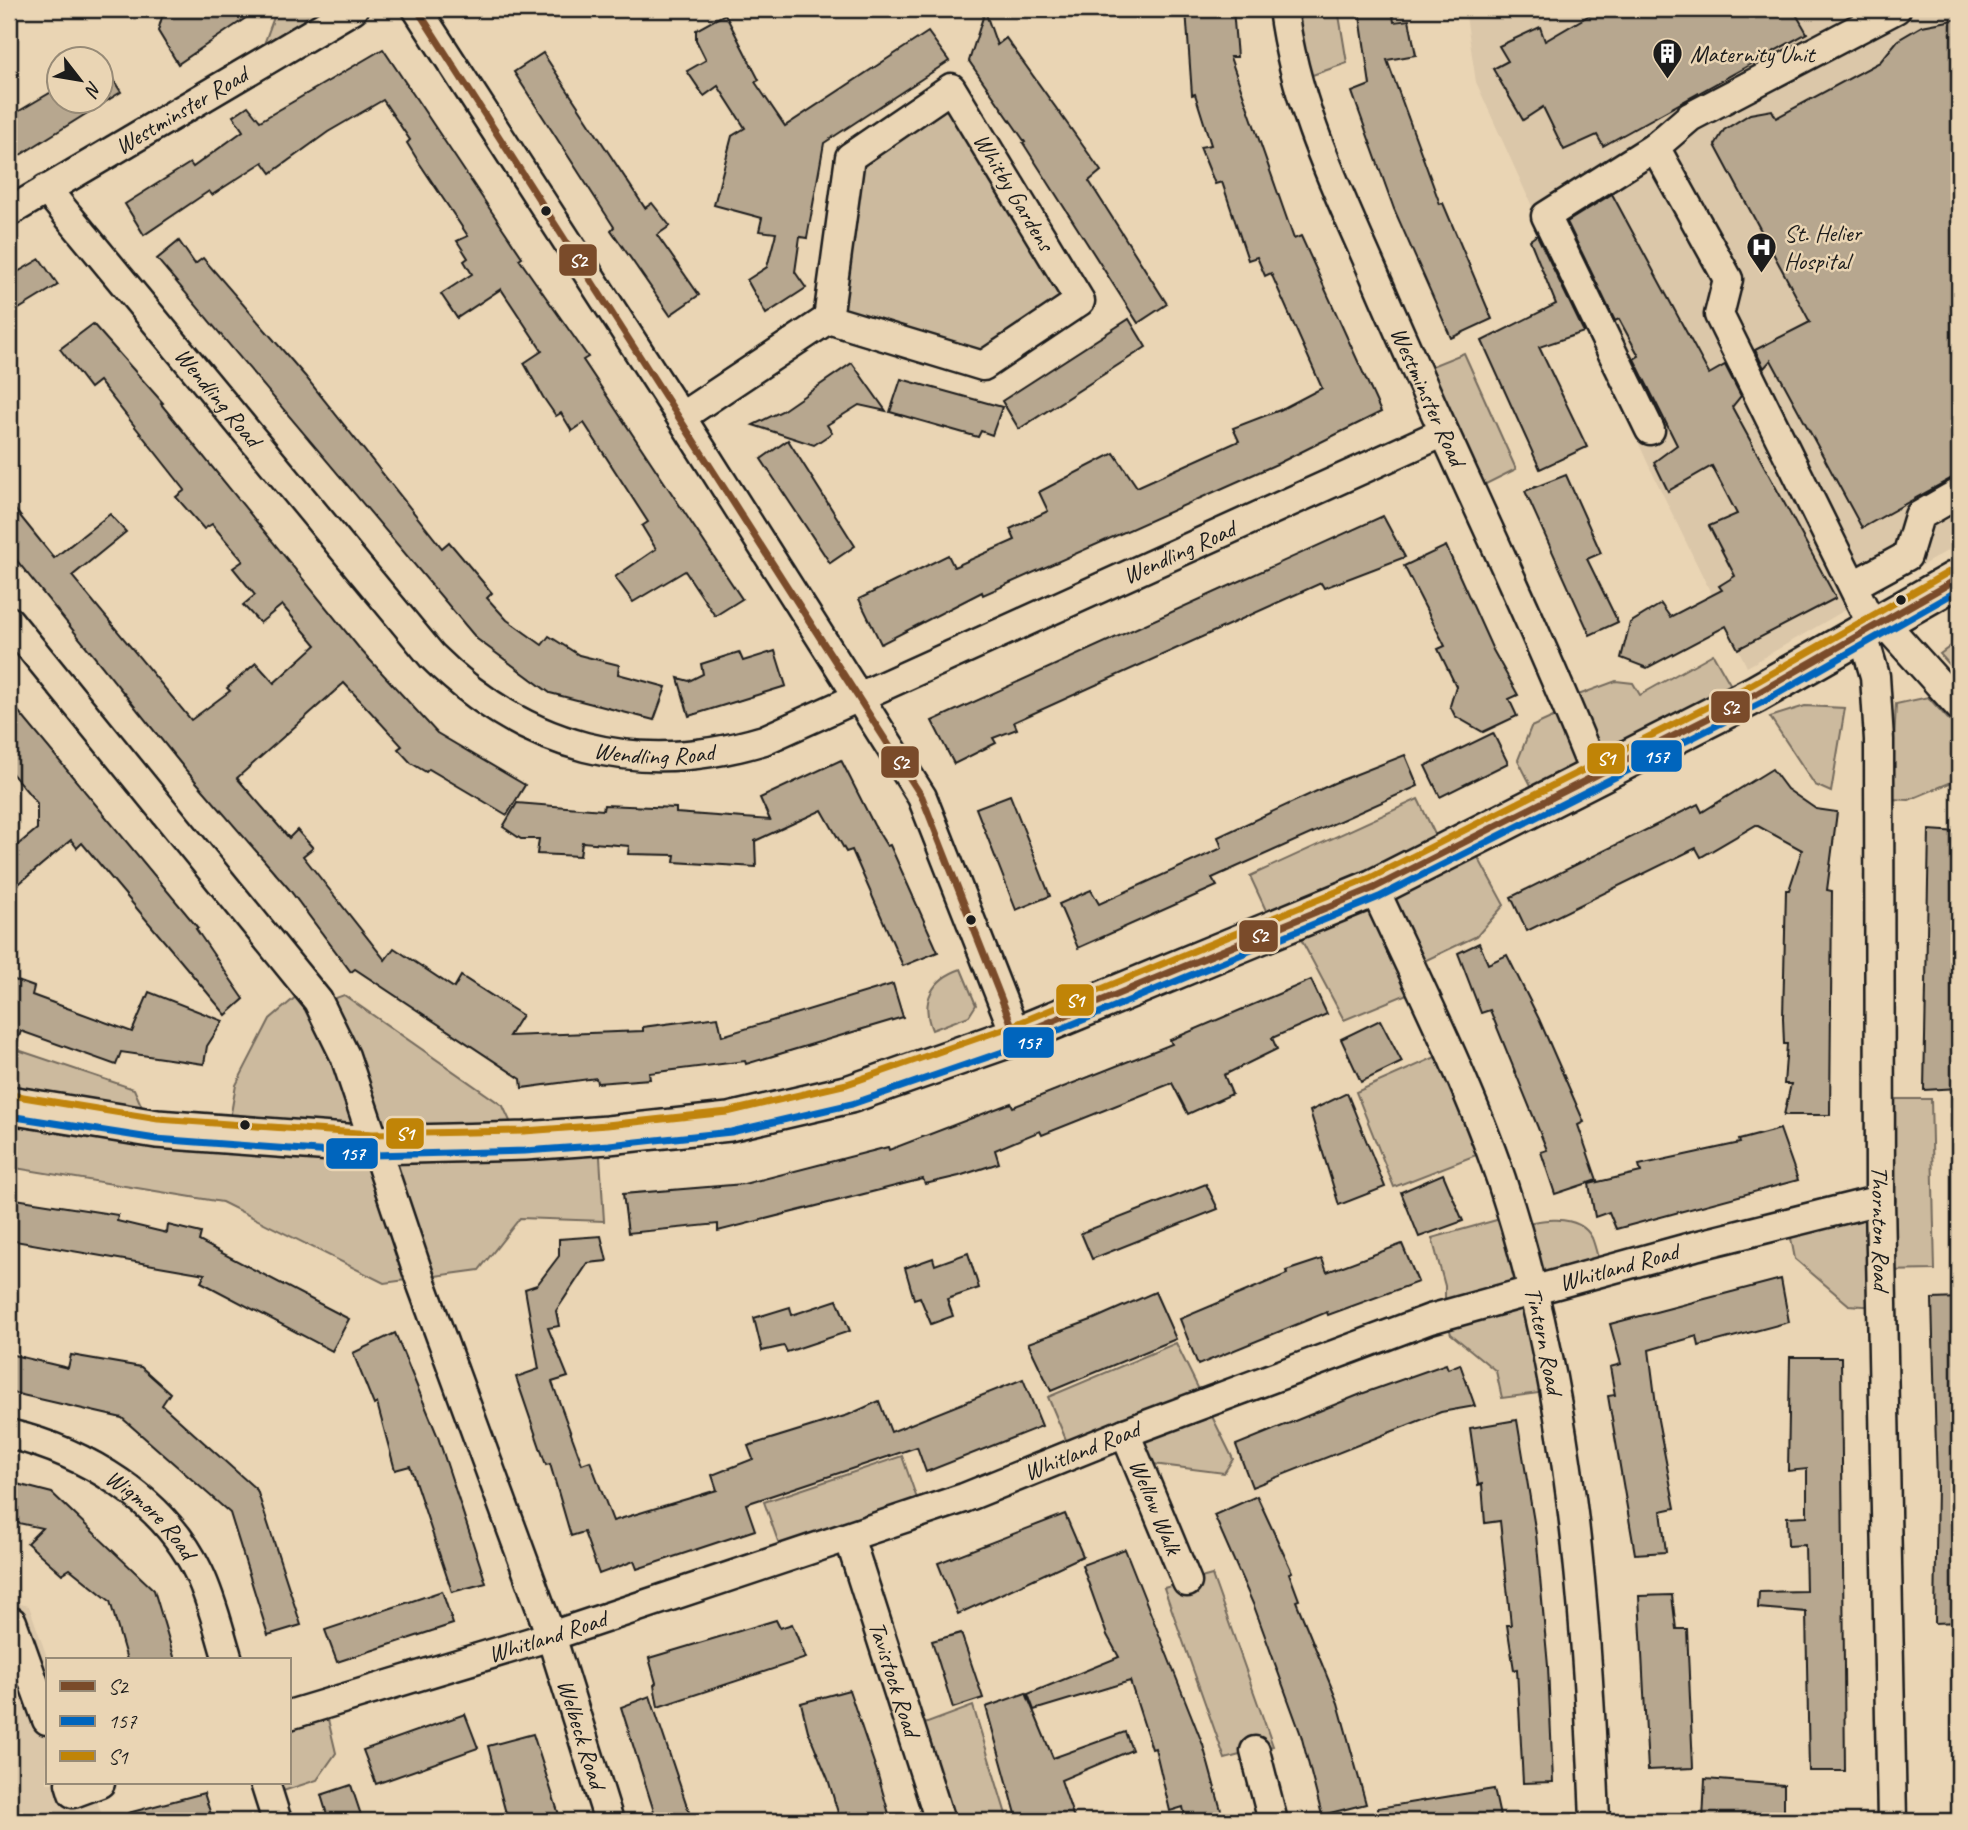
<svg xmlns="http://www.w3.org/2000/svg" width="1968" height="1830" font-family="Caveat,sans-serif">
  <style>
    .built { fill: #dbc7a9 }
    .green { fill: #ccba9e; stroke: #746b5d; stroke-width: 2 }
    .building { fill: #b7a78f; stroke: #1c1c1c; stroke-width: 2 }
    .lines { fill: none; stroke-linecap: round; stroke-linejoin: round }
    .minor-casing { stroke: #1c1c1c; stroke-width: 33 }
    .major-casing { stroke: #1c1c1c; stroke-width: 42 }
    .minor { stroke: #ead5b4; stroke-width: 28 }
    .major { stroke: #ead5b4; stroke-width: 37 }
    .bus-1-casing { stroke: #ead5b4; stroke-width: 12 }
    .bus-2-casing { stroke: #ead5b4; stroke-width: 12 }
    .bus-3-casing { stroke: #ead5b4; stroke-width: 12 }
    .bus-1 { stroke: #7a4b2a; stroke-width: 7 }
    .bus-2 { stroke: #0065bd; stroke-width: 7 }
    .bus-3 { stroke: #c08407; stroke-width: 7 }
    .bus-dot { fill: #1c1c1c; stroke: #ead5b4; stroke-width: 2.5 }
    .labels { text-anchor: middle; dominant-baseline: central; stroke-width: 5; stroke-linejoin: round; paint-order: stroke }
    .poi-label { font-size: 24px; fill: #1c1c1c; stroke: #ead5b4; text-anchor: start }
    .street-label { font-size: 24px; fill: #1c1c1c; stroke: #ead5b4 }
    .line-badge { stroke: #ead5b4; stroke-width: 2.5 }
    .badge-label { font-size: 19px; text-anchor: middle; font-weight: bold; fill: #fff }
  </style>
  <rect width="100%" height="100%" fill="#ead5b4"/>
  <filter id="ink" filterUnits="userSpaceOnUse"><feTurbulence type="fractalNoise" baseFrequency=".0143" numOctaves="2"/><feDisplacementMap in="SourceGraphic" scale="14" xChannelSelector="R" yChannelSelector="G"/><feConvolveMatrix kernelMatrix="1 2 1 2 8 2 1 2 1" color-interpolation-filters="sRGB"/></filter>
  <g filter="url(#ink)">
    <g class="built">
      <polygon points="1465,9 1959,9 1959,544 1747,667 1649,466 1476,82"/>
      <polygon points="9,1601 29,1606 48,1660 47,1783 91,1783 104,1821 9,1821"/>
    </g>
    <g class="green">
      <polygon points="277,9 339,9 260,55"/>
      <polygon points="1287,9 1338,9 1347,63 1301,79"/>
      <polygon points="951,88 1080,301 983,366 828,319 850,157"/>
      <polygon points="1464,353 1516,469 1476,489 1422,370"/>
      <polygon points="1959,640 1959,675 1940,654"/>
      <polygon points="1713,654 1737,696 1539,801 1518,760 1531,727 1575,707 1570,698 1616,681 1633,683 1640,695"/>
      <polygon points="1928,697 1959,731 1959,779 1909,800 1891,799 1896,704"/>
      <polygon points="1805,706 1845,708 1831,792 1815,785 1770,717"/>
      <polygon points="1418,799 1442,849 1275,930 1250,876"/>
      <polygon points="1473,848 1504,905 1477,936 1403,971 1412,992 1344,1020 1296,930"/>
      <path d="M961,969L976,1005L969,1016L932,1030C920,1001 932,979 961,969Z"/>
      <polygon points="305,989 314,1006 344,995 503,1106 523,1149 599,1141 604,1221 520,1218 479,1270 384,1283 222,1202 9,1167 9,1110 226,1141 236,1085 270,1019"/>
      <polygon points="9,1047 134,1089 149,1123 9,1101"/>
      <polygon points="1449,1051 1489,1150 1394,1187 1356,1092"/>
      <polygon points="1880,1099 1931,1099 1935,1270 1882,1271"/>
      <polygon points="1875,1209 1877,1307 1849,1305 1795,1259 1789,1228"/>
      <path d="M1511,1216L1515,1227C1537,1219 1579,1212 1592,1238C1596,1248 1598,1260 1602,1271L1533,1292L1554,1391L1502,1398L1496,1371L1451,1334L1445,1315V1286L1432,1238Z"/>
      <polygon points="1176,1343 1233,1459 1224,1473 1137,1462 1125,1434 1072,1454 1048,1397"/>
      <polygon points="902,1456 922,1513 784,1558 764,1502"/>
      <polygon points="1212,1575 1273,1746 1225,1759 1164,1588"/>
      <polygon points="973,1706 1008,1821 940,1821 911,1729"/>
      <polygon points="326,1711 336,1753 317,1780 274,1794 270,1783 289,1783 289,1721"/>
    </g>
    <g class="building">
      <polygon points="259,9 178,64 158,31 164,10"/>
      <polygon points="1186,9 1233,9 1237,57 1230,57 1294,239 1301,236 1381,412 1279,463 983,595 982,592 881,644 859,599 948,555 954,567 1015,540 1010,529 1048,511 1039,492 1114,453 1137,487 1239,441 1233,428 1280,410 1322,388 1271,273 1265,276 1257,257 1248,260 1222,182 1215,184 1200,147 1211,145 1195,94 1192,95"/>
      <polygon points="1359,9 1392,9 1394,22 1409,20 1416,55 1387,60 1440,204 1443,203 1492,319 1451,338 1394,209 1352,92 1370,85"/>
      <polygon points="1600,9 1793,9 1807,33 1603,146 1597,135 1564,150 1543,107 1523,120 1493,69 1508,61 1499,46 1540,27 1545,41"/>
      <polygon points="985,11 997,45 1006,38 1101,171 1089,181 1167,304 1138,323 1023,143 1025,142 969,61"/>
      <polygon points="725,14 759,80 755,82 785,126 928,32 949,61 824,143 807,238 800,237 795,272 806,288 766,314 747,280 767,267 776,233 759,231 762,218 714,205 732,136 745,128 718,86 704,96 687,71 706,60 696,40 696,30"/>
      <polygon points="1959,19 1959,474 1862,528 1771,360 1764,368 1755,350 1810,322 1715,145 1724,130 1750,114 1772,110 1776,118 1880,62 1898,40 1922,26"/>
      <polygon points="383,49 522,257 519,259 588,357 583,360 742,599 715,616 685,571 633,602 615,577 656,549 642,526 648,522 584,423 572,431 561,413 556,416 543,397 524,363 542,351 501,289 457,318 441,294 472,274 464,261 468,258 457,241 468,236 420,164 407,143 410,140 383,100 328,132 271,173 263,162 212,195 209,191 144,235 125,204 190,163 193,167 243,131 233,116 248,106 260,121"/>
      <polygon points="543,53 645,208 652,203 670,226 657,235 699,295 670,315 611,230 614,227 514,72"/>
      <polygon points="102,62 121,92 9,162 9,117 60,87 60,102 102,102"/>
      <polygon points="1612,194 1709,374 1725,365 1741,396 1732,407 1836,598 1738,649 1726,626 1647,668 1621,658 1630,623 1661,604 1670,617 1722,590 1719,586 1735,576 1709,526 1737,514 1712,466 1668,491 1654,462 1677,445 1634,359 1639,356 1619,319 1615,321 1567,222"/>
      <polygon points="1537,235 1584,332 1539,347 1587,447 1540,469 1482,341 1556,304 1530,240"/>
      <polygon points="179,241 195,264 203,258 305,376 442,548 449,542 492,593 487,598 507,620 542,645 549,636 579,655 619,665 618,674 666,687 654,720 550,693 477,639 157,259"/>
      <polygon points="40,259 58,285 9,315 9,277"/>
      <polygon points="1129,319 1146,347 1019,429 1002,401"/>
      <polygon points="93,324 163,403 161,404 359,648 437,733 525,785 507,815 429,769 426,772 411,763 398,749 402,746 344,683 237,778 289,838 297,830 313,848 303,856 385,960 394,948 454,988 461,976 522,1015 509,1036 643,1031 643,1027 718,1017 722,1036 893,984 903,1017 746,1064 745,1061 649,1073 650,1079 597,1083 596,1078 522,1088 521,1079 355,969 351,972 289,889 185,769 9,551 9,502 54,558 110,514 126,532 72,576 191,720 230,691 227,688 256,663 274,683 316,645 282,605 260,623 243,605 255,595 233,568 243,561 212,524 204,529 176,497 185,490 99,381 90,388 60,349"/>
      <polygon points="852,363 886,411 859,405 827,425 832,433 814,445 753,425 782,411"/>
      <polygon points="901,379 1002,407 992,435 981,431 978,437 890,412"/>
      <polygon points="788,440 855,546 830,563 761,459"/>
      <polygon points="1566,475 1601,553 1587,559 1618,622 1590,635 1525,491"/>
      <polygon points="1383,516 1405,557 1324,588 1321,583 1014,722 1017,729 993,738 996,743 954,764 932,721"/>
      <polygon points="1446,546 1493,650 1518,695 1509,699 1517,716 1483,732 1455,716 1450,706 1456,686 1438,649 1445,646 1404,566"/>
      <polygon points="775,651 786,686 689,716 678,678 689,681 703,674 701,664 739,652 743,661"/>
      <polygon points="9,700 198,928 196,929 244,999 226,1015 82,843 77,848 71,840 9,892 9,852 37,829 37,803 9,770"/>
      <polygon points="1493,733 1508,763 1440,797 1425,766"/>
      <polygon points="1405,755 1418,786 1212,878 1217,886 1078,948 1059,904 1091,890 1099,904 1222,848 1218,837 1334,783"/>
      <polygon points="841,760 874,825 887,846 890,845 938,952 903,966 852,850 846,852 822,810 755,841 756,867 674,862 675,855 628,854 629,846 582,842 580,856 537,854 539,839 521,839 503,827 517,803 603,810 604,805 676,808 676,813 770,820 760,798"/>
      <polygon points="1772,769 1787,789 1816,809 1837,812 1827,890 1832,891 1830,1115 1784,1115 1791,1084 1784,1084 1787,1044 1784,1044 1783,1018 1786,890 1789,890 1802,850 1756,825 1701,857 1696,848 1527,931 1511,897 1698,804 1702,812"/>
      <polygon points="1010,795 1050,896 1016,910 976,808"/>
      <polygon points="1929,830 1959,832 1959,1088 1924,1090"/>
      <polygon points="1479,943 1488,964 1507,955 1539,1019 1584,1122 1578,1125 1597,1180 1555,1194 1541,1152 1547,1150 1490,1010 1481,1013 1458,953"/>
      <polygon points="9,978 34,987 32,995 132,1032 149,992 223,1021 207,1046 204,1064 121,1052 116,1065 21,1031 14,1051 9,1050"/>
      <polygon points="1311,980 1327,1014 1272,1038 1277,1049 1224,1075 1232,1094 1188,1114 1172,1083 1042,1135 1040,1131 995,1150 999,1163 959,1176 925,1184 923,1179 718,1231 718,1224 628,1233 623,1194 744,1184 888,1147 889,1150 1011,1103 1013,1107 1172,1044 1170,1040"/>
      <polygon points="1380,1020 1402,1062 1361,1082 1341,1039"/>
      <polygon points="1347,1093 1385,1187 1339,1205 1310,1111"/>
      <polygon points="1780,1129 1798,1180 1616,1229 1609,1212 1595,1217 1589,1184 1641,1172 1639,1165 1740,1143 1739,1140"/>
      <polygon points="1443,1174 1463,1221 1419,1237 1401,1192"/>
      <polygon points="1206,1184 1218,1209 1092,1259 1081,1233"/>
      <polygon points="9,1198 118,1215 117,1221 167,1233 168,1225 201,1233 199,1241 349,1319 332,1351 201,1282 205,1274 9,1240"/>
      <polygon points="601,1236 607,1261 588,1263 556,1311 559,1326 548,1328 568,1377 552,1382 582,1464 590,1461 613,1521 717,1490 712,1475 753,1459 748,1446 848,1415 879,1401 891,1432 1023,1379 1042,1426 926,1472 917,1447 746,1504 755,1530 637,1569 634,1561 599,1574 584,1532 571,1536 550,1464 546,1465 516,1377 539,1369 525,1289 537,1285 559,1256 559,1239"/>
      <polygon points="1402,1244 1418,1282 1328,1315 1327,1312 1198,1365 1180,1319 1287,1274 1286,1271 1322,1259 1327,1272"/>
      <polygon points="968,1253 979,1288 947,1299 953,1316 931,1324 920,1297 914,1299 905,1268 933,1258 935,1265"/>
      <polygon points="1781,1279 1789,1322 1699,1346 1697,1336 1649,1350 1658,1420 1675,1508 1661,1511 1666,1552 1635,1554 1608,1396 1615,1395 1610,1367 1621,1364 1610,1324"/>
      <polygon points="1155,1292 1176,1339 1051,1391 1028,1343 1094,1319"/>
      <polygon points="1959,1298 1959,1622 1935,1623 1937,1484 1932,1299"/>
      <polygon points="837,1300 850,1331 787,1352 784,1346 762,1351 754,1318 790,1307 792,1315"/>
      <polygon points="395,1333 438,1437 486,1583 452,1592 410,1466 395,1470 377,1403 374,1405 353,1353"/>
      <polygon points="9,1354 68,1368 71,1355 141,1367 170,1393 162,1405 257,1490 301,1625 268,1635 230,1513 122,1418 9,1392"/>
      <polygon points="1790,1357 1841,1357 1845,1771 1809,1771 1806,1612 1758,1608 1759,1592 1806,1591 1805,1545 1788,1546 1787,1517 1807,1516 1807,1469 1788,1471"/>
      <polygon points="1446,1364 1448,1369 1460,1364 1475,1406 1441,1412 1252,1487 1236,1445 1361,1394"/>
      <polygon points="1517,1420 1536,1534 1548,1666 1553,1782 1523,1783 1517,1669 1514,1670 1507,1625 1511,1625 1500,1521 1485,1523 1482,1484 1478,1485 1470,1428"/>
      <polygon points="9,1482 52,1493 154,1590 175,1660 127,1660 110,1601 70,1569 62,1574 27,1543 42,1528 9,1521"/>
      <polygon points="1257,1496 1292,1572 1289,1573 1299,1600 1296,1601 1338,1703 1366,1804 1322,1815 1301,1735 1254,1606 1214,1515"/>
      <polygon points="1065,1514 1083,1556 958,1614 938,1563"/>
      <polygon points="1125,1549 1203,1745 1224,1821 1186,1821 1183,1807 1170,1811 1155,1748 1152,1749 1130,1681 1034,1710 1028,1694 1119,1657 1107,1635 1082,1565"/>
      <polygon points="442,1591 453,1624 337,1662 325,1630"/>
      <polygon points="1672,1595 1676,1629 1687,1629 1693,1768 1648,1770 1639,1596"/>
      <polygon points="776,1620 780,1628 792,1624 806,1658 658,1707 654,1685 656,1683 649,1658"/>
      <polygon points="961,1633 983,1698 953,1708 932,1641"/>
      <polygon points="849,1690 877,1772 891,1821 855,1821 851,1812 839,1816 828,1779 808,1731 801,1703"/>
      <polygon points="1026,1693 1053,1758 1125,1732 1132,1750 1061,1780 1075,1821 1018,1821 986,1707"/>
      <polygon points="650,1696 692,1821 657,1821 621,1707"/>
      <polygon points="465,1714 478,1748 376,1784 363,1750"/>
      <polygon points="533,1734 561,1821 508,1821 488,1746"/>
      <polygon points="1705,1779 1784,1785 1784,1821 1703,1821"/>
      <polygon points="351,1785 363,1821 329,1821 321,1795"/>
      <polygon points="1494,1789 1501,1821 1379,1821 1378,1808"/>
      <polygon points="204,1793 213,1821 129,1821 128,1813"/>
    </g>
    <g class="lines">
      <defs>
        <g id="minor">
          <polyline points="417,9 681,417 922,797 1016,1036"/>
          <path id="s1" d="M1283,9C1296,110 1340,195 1380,288C1450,451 1530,611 1596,777"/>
          <path id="s2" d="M46,189L432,656C525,749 638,778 764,740L1442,433"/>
          <path id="s3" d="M9,212L353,9"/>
          <path id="s4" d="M681,417L828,319L850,157L951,88L1080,301L983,366L828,319"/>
          <polyline points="1650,430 1546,216 1655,147"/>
          <polyline points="1854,585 1907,556 1919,516 1959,493"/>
          <path id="s5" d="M9,621L318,1001L345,1056L422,1285L551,1636L609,1821"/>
          <polyline points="1884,623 1959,706"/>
          <polyline points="1874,629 1719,315 1728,279 1655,147 1690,117 1896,9"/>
          <path id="s6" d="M1863,635L1875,676L1879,740L1880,1200L1892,1821"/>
          <path id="s7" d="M1374,888C1418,984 1467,1080 1501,1179C1570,1387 1587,1604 1595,1821"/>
          <path id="s8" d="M1125,1433L1187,1582"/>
          <path id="s9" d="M9,1434C85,1452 164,1499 199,1573C212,1600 219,1631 228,1660"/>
          <path id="s10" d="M849,1537L940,1821"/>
          <polyline points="9,1621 12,1622 47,1720"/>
          <path id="s11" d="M289,1715L551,1636L964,1498L1125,1433L1430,1319L1695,1246L1880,1200"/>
          <polyline points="1255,1751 1273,1821"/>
          <polyline points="70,1783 73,1793 100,1783"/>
          <polyline points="265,1783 277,1821"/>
        </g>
        <polyline id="major" points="9,1105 157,1129 373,1145 525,1141 608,1135 729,1122 850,1094 1016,1036 1374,888 1756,694 1959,578"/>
      </defs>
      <use href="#minor" class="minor-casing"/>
      <use href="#major" class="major-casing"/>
      <use href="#minor" class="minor"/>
      <use href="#major" class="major"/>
      <defs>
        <g id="bus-1">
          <polyline points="417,9 922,797 1016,1036"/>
          <polyline points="1016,1036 1374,888 1756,694 1959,578"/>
        </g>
        <polyline id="bus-2" points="9,1116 156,1139 373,1155 525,1151 609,1145 731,1132 852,1104 1020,1046 1379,897 1761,703 1959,590"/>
        <polyline id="bus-3" points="11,1095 158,1119 373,1134 524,1131 607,1125 727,1112 847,1084 1012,1026 1370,878 1751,685 1954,569"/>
      </defs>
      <use href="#bus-1" class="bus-1-casing"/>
      <use href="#bus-2" class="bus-2-casing"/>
      <use href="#bus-3" class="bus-3-casing"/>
      <use href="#bus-1" class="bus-1"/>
      <use href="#bus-2" class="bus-2"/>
      <use href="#bus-3" class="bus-3"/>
    </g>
  </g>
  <defs>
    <symbol id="building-pin" viewBox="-11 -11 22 30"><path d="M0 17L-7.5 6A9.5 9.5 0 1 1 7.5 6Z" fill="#1c1c1c" stroke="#ead5b4"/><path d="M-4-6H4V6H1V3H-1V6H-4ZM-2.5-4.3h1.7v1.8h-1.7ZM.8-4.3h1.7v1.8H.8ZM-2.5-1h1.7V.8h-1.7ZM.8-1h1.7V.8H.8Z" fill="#fff"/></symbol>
    <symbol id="hospital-pin" viewBox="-11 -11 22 30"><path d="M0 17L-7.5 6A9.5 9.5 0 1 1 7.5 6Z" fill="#1c1c1c" stroke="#ead5b4"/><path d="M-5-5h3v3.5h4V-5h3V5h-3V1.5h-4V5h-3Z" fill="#fff"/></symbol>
  </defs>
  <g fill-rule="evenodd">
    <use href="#building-pin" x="1650" y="36" width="35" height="47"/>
    <use href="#hospital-pin" x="1744" y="230" width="35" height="47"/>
  </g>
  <g class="bus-dot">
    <circle cx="546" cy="211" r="6"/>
    <circle cx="1901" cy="600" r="6"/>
    <circle cx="971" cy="920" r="6"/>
    <circle cx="245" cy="1125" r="6"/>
  </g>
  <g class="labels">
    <g class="poi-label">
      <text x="1690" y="54">Maternity Unit</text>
      <text x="1784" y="233">St. Helier<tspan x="1784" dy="28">Hospital</tspan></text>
    </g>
    <g class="street-label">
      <text stroke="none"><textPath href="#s3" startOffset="200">Westminster Road</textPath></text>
      <text stroke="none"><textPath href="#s4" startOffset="584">Whitby Gardens</textPath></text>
      <text stroke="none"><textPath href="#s2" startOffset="270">Wendling Road</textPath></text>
      <text stroke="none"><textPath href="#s1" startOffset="415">Westminster Road</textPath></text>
      <text stroke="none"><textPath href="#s2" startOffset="1423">Wendling Road</textPath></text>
      <text stroke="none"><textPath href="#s2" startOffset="856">Wendling Road</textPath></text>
      <text stroke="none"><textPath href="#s6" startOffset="595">Thornton Road</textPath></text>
      <text stroke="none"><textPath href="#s11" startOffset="1404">Whitland Road</textPath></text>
      <text stroke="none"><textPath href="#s7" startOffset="485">Tintern Road</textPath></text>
      <text stroke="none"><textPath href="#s11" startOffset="836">Whitland Road</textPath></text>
      <text stroke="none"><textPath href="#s8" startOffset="80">Wellow Walk</textPath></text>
      <text stroke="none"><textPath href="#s9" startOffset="166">Wigmore Road</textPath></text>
      <text stroke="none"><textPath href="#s11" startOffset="270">Whitland Road</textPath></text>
      <text stroke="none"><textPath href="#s10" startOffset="149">Tavistock Road</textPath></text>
      <text stroke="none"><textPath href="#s5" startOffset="1269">Welbeck Road</textPath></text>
    </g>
  </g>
  <g class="line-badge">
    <rect x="558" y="243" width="40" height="34" rx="7" fill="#7a4b2a"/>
    <rect x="1710" y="690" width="41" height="34" rx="7" fill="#7a4b2a"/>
    <rect x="1630" y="739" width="53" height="34" rx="7" fill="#0065bd"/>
    <rect x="1586" y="742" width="40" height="33" rx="7" fill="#c08407"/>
    <rect x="880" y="745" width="40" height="34" rx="7" fill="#7a4b2a"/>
    <rect x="1238" y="919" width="41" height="34" rx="7" fill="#7a4b2a"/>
    <rect x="1055" y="983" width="40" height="34" rx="7" fill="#c08407"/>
    <rect x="1002" y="1026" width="53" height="33" rx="7" fill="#0065bd"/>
    <rect x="385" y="1117" width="40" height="33" rx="7" fill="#c08407"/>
    <rect x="325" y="1137" width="54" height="33" rx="7" fill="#0065bd"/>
  </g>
  <g class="badge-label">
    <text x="578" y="267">S2</text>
    <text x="1730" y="714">S2</text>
    <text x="1656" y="763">157</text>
    <text x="1606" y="765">S1</text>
    <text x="900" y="769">S2</text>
    <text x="1259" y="942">S2</text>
    <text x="1075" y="1007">S1</text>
    <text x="1028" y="1049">157</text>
    <text x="405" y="1140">S1</text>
    <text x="352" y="1160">157</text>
  </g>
  <rect width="1968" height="1830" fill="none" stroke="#ead5b4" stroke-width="35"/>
  <rect x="18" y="18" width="1933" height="1795" fill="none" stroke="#1c1c1c" stroke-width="2.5" filter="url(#ink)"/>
  <rect x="46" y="1658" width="245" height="126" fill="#ead5b4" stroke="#988b77" stroke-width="2"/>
  <rect x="60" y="1681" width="35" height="10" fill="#7a4b2a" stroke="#988b77" stroke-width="2"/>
  <text x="108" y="1694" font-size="21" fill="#1c1c1c">S2</text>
  <rect x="60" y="1716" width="35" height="10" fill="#0065bd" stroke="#988b77" stroke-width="2"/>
  <text x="108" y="1728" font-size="21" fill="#1c1c1c">157</text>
  <rect x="60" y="1751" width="35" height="10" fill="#c08407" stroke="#988b77" stroke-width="2"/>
  <text x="108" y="1764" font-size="21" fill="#1c1c1c">S1</text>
  <g transform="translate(80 80) rotate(121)"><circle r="33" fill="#ead5b4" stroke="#988b77" stroke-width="2"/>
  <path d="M0-5L12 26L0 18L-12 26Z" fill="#1c1c1c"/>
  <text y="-10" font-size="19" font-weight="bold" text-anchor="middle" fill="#1c1c1c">N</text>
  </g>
</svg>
